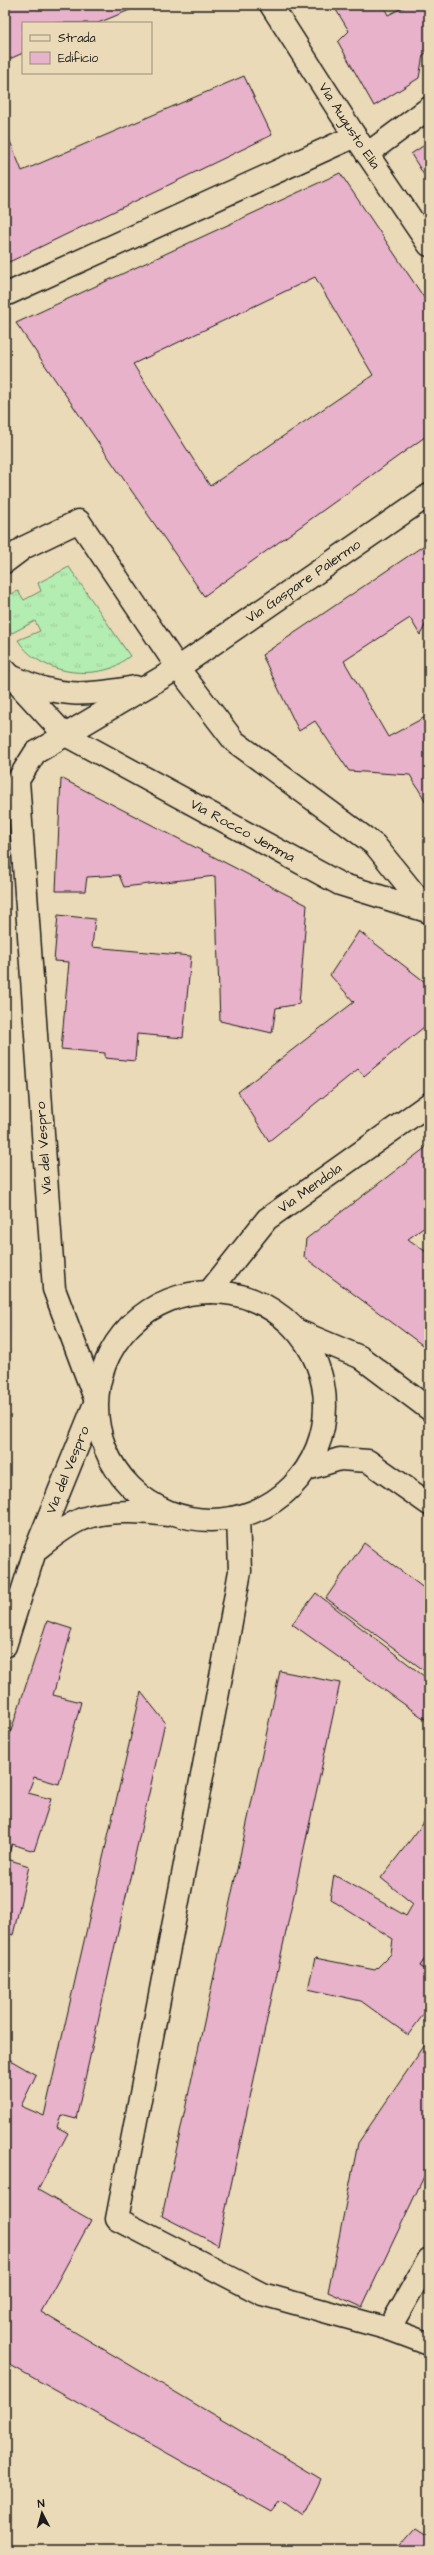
<svg xmlns="http://www.w3.org/2000/svg" width="434" height="2555" font-family="'Architects Daughter',sans-serif">
  <style>
    .built { fill: #eacebd }
    .grass { fill: url(#grass-tufts); stroke: #688467 }
    .building { fill: #e8b2ca; stroke: #1c1c1c; fill-rule: evenodd }
    .lines { fill: none; stroke-linecap: round; stroke-linejoin: round }
    .minor-casing { stroke: #1c1c1c; stroke-width: 25 }
    .minor { stroke: #ebdab7; stroke-width: 22 }
    .labels { text-anchor: middle; dominant-baseline: central; stroke-width: 4; stroke-linejoin: round; paint-order: stroke }
    .street-label { font-size: 14px; fill: #1c1c1c; stroke: #ebdab7 }
  </style>
  <defs>
    <pattern id="grass-tufts" width="24" height="20" patternUnits="userSpaceOnUse"><rect width="24" height="20" fill="#b4edb2"/><path d="M3 7l-1-3M5 7V3M7 7l1-3M15 17l-1-3M17 17v-4M19 17l1-3" fill="none" stroke="#9acb98"/></pattern>
  </defs>
  <rect width="100%" height="100%" fill="#ebdab7"/>
  <filter id="ink" filterUnits="userSpaceOnUse"><feTurbulence type="fractalNoise" baseFrequency=".025" numOctaves="2"/><feDisplacementMap in="SourceGraphic" scale="8" xChannelSelector="R" yChannelSelector="G"/><feConvolveMatrix kernelMatrix="1 2 1 2 8 2 1 2 1" color-interpolation-filters="sRGB"/></filter>
  <g filter="url(#ink)">
    <polygon class="built" points="5,1161 12,1331 5,1364"/>
    <path class="grass" d="M69,567L130,656C124,660 118,665 112,668C80,679 36,670 18,640L40,631L35,621L12,633L5,623V597L18,591L24,600L41,591L38,583Z"/>
    <g class="building">
      <polygon points="5,5 142,5 98,23 23,23 23,53 5,61"/>
      <polygon points="333,5 383,5 388,15 408,5 429,5 429,51 423,55 419,78 374,106 338,42 349,31"/>
      <polygon points="244,76 272,135 5,264 5,129 22,171"/>
      <polygon points="429,142 429,183 411,154"/>
      <path d="M340,173L429,305V434L204,596L16,323ZM315,277L373,375L210,486L133,364Z"/>
      <polygon points="429,542 429,618 420,635 410,618 344,661 388,737 429,715 429,807 410,775 349,771 315,721 299,731 262,655"/>
      <polygon points="61,778 307,905 299,1004 276,1008 272,1033 220,1021 215,876 124,887 119,875 87,877 85,891 56,891"/>
      <polygon points="58,915 95,919 92,947 191,956 183,1038 137,1034 135,1061 105,1058 105,1053 61,1049 69,962 54,961"/>
      <polygon points="359,931 429,985 429,1032 424,1027 364,1076 358,1069 269,1141 238,1092 354,1002 330,975"/>
      <polygon points="429,1145 429,1224 408,1239 429,1254 429,1350 304,1257 306,1239"/>
      <polygon points="364,1543 429,1592 429,1674 326,1598"/>
      <polygon points="316,1593 429,1680 429,1722 292,1624"/>
      <polygon points="47,1621 72,1629 53,1695 81,1702 59,1784 34,1777 28,1793 51,1799 34,1851 12,1844 7,1859 29,1866 13,1935 5,1932 5,1749"/>
      <polygon points="280,1671 340,1683 218,2245 162,2216"/>
      <polygon points="141,1692 165,1722 76,2119 61,2115 57,2127 68,2133 38,2190 91,2220 41,2312 321,2479 303,2517 281,2501 272,2512 5,2362 5,2057 36,2075 21,2106 44,2116"/>
      <polygon points="429,1816 429,1953 420,1966 429,1972 429,2007 408,2035 361,2001 308,1989 315,1958 375,1970 391,1954 393,1939 330,1899 334,1875 406,1916 413,1904 381,1878"/>
      <polygon points="429,1953 429,1972 420,1966"/>
      <polygon points="429,2039 429,2166 362,2307 328,2292 358,2143"/>
      <polygon points="415,2527 429,2536 429,2550 395,2550"/>
    </g>
    <g class="lines">
      <defs>
        <g id="minor">
          <path id="s1" d="M271,5L355,136L429,245"/>
          <polyline points="367,154 429,108"/>
          <polyline points="5,295 355,136"/>
          <polyline points="5,562 25,547 79,521 178,668 234,741 375,845 429,912"/>
          <path id="s2" d="M5,670L64,734L340,884L427,911"/>
          <path d="M13,677C59,698 86,696 135,687"/>
          <circle cx="211" cy="1406" r="114"/>
          <path id="s3" d="M209,1292L267,1219L429,1104"/>
          <polyline points="298,1331 360,1357 429,1409"/>
          <polyline points="307,1469 340,1459 368,1461 429,1504"/>
          <polyline points="238,1517 240,1571 224,1661 117,2219 262,2294 389,2329 429,2344"/>
          <path d="M36,1550C50,1539 65,1526 82,1519C107,1510 141,1511 167,1515"/>
          <path id="s4" d="M5,1646L35,1551L96,1401L54,1289L18,780L35,753L178,668L429,495"/>
          <polyline points="389,2329 429,2259"/>
        </g>
      </defs>
      <use href="#minor" class="minor-casing"/>
      <use href="#minor" class="minor"/>
    </g>
  </g>
  <g class="labels">
    <g class="street-label">
      <text stroke="none"><textPath href="#s1" startOffset="144">Via Augusto Elia</textPath></text>
      <text stroke="none"><textPath href="#s4" startOffset="1242">Via Gaspare Palermo</textPath></text>
      <text stroke="none"><textPath href="#s2" startOffset="290">Via Rocco Jemma</textPath></text>
      <text transform="translate(44 1148) rotate(-94)">Via del Vespro</text>
      <text stroke="none"><textPath href="#s3" startOffset="146">Via Mendola</textPath></text>
      <text stroke="none"><textPath href="#s4" startOffset="187">Via del Vespro</textPath></text>
    </g>
  </g>
  <rect width="434" height="2555" fill="none" stroke="#ebdab7" stroke-width="20"/>
  <rect x="10" y="10" width="414" height="2535" fill="none" stroke="#1c1c1c" stroke-width="1.5" filter="url(#ink)"/>
  <rect x="22" y="22" width="130" height="52" fill="#ebdab7" stroke="#988e79"/>
  <rect x="30" y="35" width="20" height="6" fill="#ebdab7" stroke="#988e79"/>
  <text x="58" y="42" font-size="12" fill="#1c1c1c">Strada</text>
  <rect x="30" y="52" width="20" height="12" fill="#e8b2ca" stroke="#988e79"/>
  <text x="58" y="62" font-size="12" fill="#1c1c1c">Edificio</text>
  <g transform="translate(42 2513) rotate(354)" stroke="#ebdab7" stroke-width="3" paint-order="stroke">
  <path d="M0-3L7 15L0 10L-7 15Z" fill="#1c1c1c"/>
  <text y="-6" font-size="11" font-weight="bold" text-anchor="middle" fill="#1c1c1c">N</text>
  </g>
</svg>
